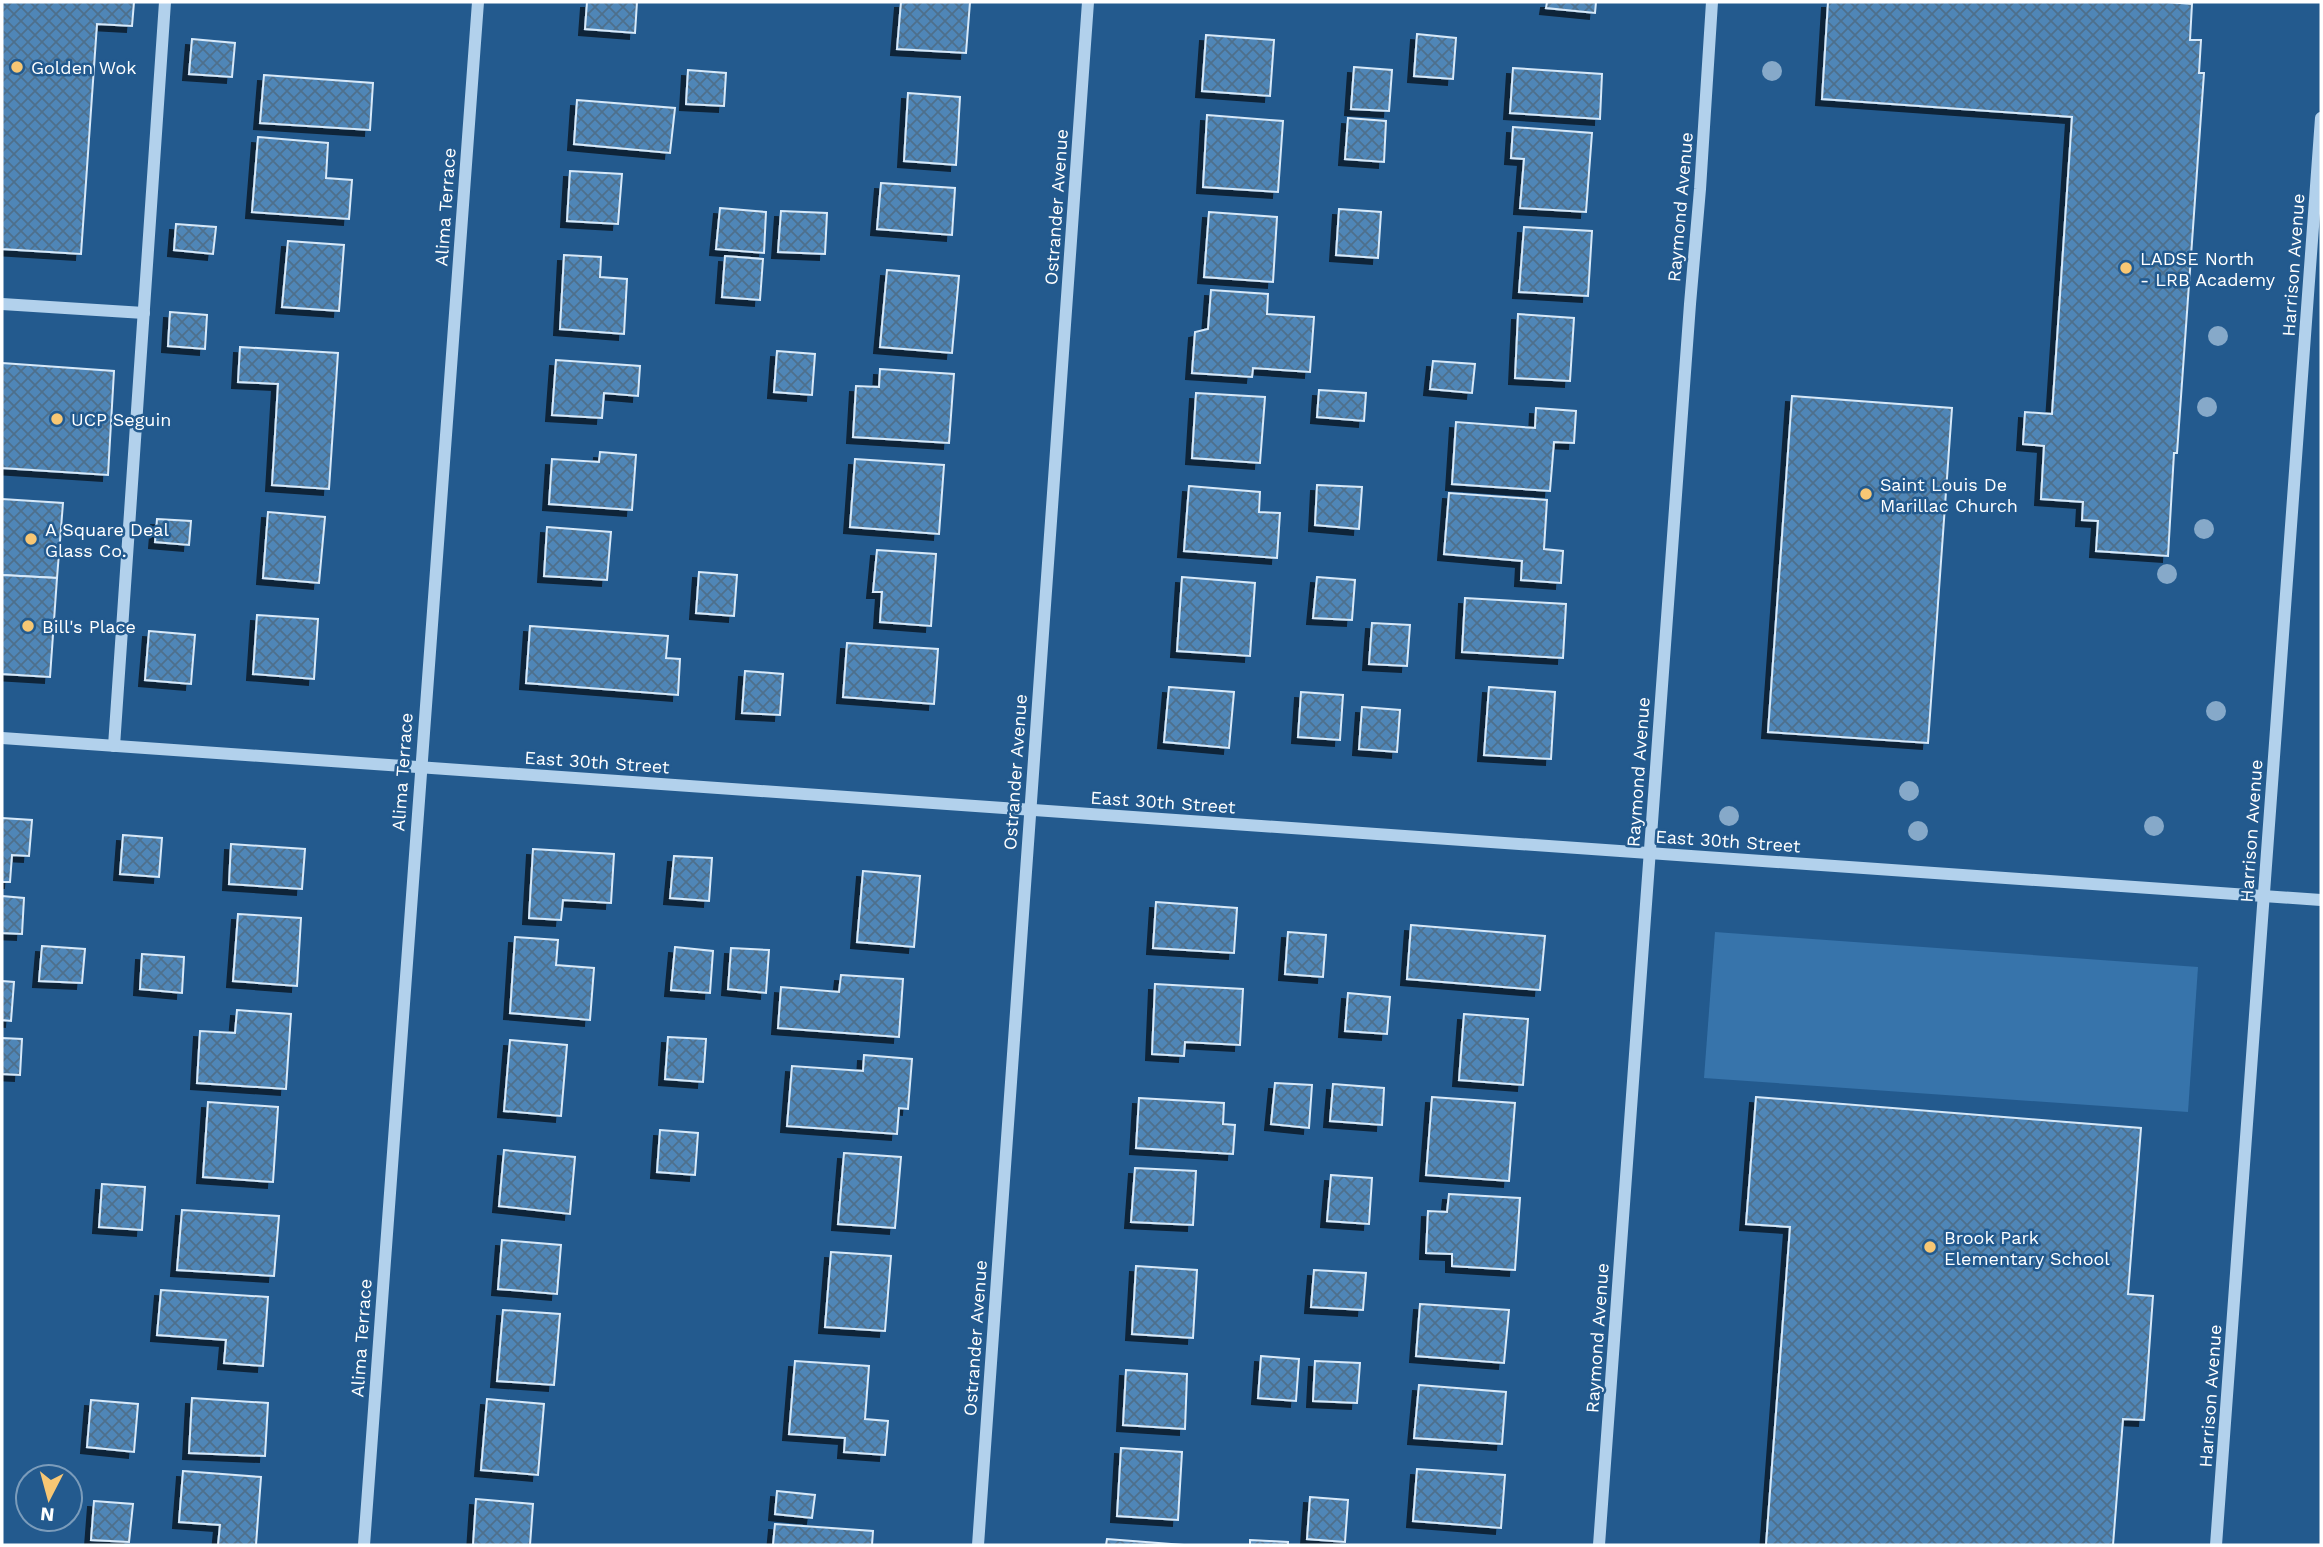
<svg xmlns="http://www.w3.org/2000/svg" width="2323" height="1547" font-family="'Work Sans',sans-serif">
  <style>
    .green { fill: #3774ab }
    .building { fill: url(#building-cross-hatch); stroke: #d7e9f9; stroke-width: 2; filter: url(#shadow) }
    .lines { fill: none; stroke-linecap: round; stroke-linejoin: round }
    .minor { stroke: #b2d1ec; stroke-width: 12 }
    .tree { fill: #86a9c9 }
    .poi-dot { fill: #f7c774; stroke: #235a8e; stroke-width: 2.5 }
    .labels { text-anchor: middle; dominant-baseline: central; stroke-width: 5; stroke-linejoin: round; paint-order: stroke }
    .poi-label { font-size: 18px; fill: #fff; stroke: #235a8e; text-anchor: start }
    .street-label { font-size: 18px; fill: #fff; stroke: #235a8e }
  </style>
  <defs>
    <pattern id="building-cross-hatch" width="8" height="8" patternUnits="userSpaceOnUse" patternTransform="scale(1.75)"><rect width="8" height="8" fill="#5086b7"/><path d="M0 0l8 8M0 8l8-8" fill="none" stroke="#4e6f8c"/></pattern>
    <filter id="shadow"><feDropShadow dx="-6" dy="6" stdDeviation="0" flood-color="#0009"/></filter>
  </defs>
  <rect width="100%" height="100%" fill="#235a8e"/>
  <polygon class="green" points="1715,932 2198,967 2188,1112 1704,1078"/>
  <g class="building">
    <polygon points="2,2 134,2 132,26 97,24 81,254 2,249"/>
    <polygon points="587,2 637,2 635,33 585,29"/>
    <polygon points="901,2 970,2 966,53 897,49"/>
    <polygon points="1547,2 1596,2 1595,13 1546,8"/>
    <polygon points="1828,2 2168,2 2192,4 2190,40 2201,40 2199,73 2204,73 2177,453 2174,453 2168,556 2096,551 2098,521 2082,520 2083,502 2041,499 2044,446 2023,444 2025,412 2052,414 2072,117 1822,99"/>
    <polygon points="1417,34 1456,38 1453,79 1414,76"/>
    <polygon points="1206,35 1274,40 1270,96 1202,91"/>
    <polygon points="192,39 235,43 232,77 189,74"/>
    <polygon points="1354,67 1392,70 1389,111 1351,109"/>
    <polygon points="1513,68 1602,74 1600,119 1510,113"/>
    <polygon points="688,70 726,73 724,106 686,104"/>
    <polygon points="264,75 373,83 370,130 260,123"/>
    <polygon points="908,93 960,97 956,165 904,161"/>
    <polygon points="577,100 675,108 670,153 574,144"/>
    <polygon points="1207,115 1283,121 1278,192 1203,187"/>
    <polygon points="1348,118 1386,121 1384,162 1345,159"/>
    <polygon points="1513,127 1592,133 1586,212 1520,208 1524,159 1511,158"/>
    <polygon points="258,137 328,143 326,178 352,180 349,219 252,212"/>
    <polygon points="570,171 622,174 618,224 567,221"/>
    <polygon points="881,183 955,188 952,235 877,229"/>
    <polygon points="720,208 766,212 764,253 716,249"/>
    <polygon points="1339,209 1381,212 1378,258 1336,255"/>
    <polygon points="781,211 827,213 825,254 778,252"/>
    <polygon points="1209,212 1277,217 1273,282 1204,277"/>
    <polygon points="176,224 216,227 213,254 174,250"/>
    <polygon points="1524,227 1592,231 1588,296 1519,292"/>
    <polygon points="288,241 344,245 339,311 282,307"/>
    <polygon points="564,255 601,257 600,277 627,279 624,334 560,329"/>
    <polygon points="725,256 763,259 760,300 722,297"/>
    <polygon points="887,270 959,276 952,353 880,347"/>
    <polygon points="1211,290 1268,294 1267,314 1314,317 1310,372 1253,368 1252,377 1192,373 1195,332 1208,329"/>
    <polygon points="170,312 207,315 205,349 168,346"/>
    <polygon points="1518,314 1574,318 1570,381 1515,378"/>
    <polygon points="240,347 338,353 329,489 272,485 278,384 238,382"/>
    <polygon points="777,351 815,354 812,395 774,392"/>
    <polygon points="556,360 640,366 638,396 604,393 602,418 552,415"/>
    <polygon points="1433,361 1475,364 1472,393 1430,389"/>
    <polygon points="2,363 114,371 108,475 2,468"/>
    <polygon points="880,369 954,374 949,443 853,437 856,386 879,387"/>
    <polygon points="1319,390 1366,393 1364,421 1317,417"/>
    <polygon points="1196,393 1265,397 1260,463 1192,458"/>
    <polygon points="1792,396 1952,408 1928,743 1768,732"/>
    <polygon points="1536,408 1576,411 1574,443 1554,442 1550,491 1452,484 1456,422 1535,428"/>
    <polygon points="600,452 636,455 632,510 549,504 552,459 599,462"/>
    <polygon points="855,459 944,465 939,534 850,527"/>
    <polygon points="1317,485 1362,487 1359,529 1315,525"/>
    <polygon points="1189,486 1260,492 1259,512 1280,513 1277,558 1184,551"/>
    <polygon points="1449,493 1547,500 1544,549 1563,551 1561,583 1521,580 1522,561 1444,554"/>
    <polygon points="2,499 63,503 57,578 2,575"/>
    <polygon points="268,512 325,517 319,583 263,578"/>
    <polygon points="157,519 191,521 189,545 155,542"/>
    <polygon points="547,527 611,532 607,580 544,576"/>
    <polygon points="877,550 936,554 931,626 880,622 882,592 873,592"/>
    <polygon points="699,572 737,575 734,616 696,613"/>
    <polygon points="2,575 57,578 50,677 2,674"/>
    <polygon points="1182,577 1255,583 1250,656 1177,651"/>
    <polygon points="1317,577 1355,580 1352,620 1313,618"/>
    <polygon points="1465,598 1566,604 1563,658 1462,652"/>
    <polygon points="257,615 318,619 314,679 253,674"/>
    <polygon points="1372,623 1410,625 1407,666 1369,664"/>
    <polygon points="530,626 668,636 666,658 680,659 678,695 526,683"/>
    <polygon points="149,631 195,635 191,684 145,680"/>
    <polygon points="847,643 938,649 934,704 843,697"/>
    <polygon points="745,671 783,674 780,715 742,713"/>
    <polygon points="1169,687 1234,692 1229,748 1164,742"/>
    <polygon points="1489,687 1555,692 1551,759 1484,755"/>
    <polygon points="1301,692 1343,695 1340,740 1298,737"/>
    <polygon points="1362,707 1400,710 1397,752 1359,749"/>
    <polygon points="2,818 32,820 29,856 12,855 10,882 2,882"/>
    <polygon points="123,835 162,838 159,877 120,874"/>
    <polygon points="231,844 305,849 302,889 229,884"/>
    <polygon points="533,849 614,854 611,903 563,900 561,920 529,918"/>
    <polygon points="674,856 712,858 709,901 670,898"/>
    <polygon points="863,871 920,876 914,947 857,942"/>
    <polygon points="2,896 24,898 22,934 2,933"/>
    <polygon points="1156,902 1237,908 1234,953 1153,948"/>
    <polygon points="238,914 301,918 297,986 233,981"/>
    <polygon points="1411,925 1545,936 1540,990 1407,979"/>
    <polygon points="1288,932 1326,935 1323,977 1285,974"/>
    <polygon points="515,937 558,940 556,965 594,968 590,1020 510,1013"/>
    <polygon points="42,946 85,949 82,983 39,981"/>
    <polygon points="675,947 713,951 710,993 671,990"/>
    <polygon points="731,948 769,950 766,993 728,989"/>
    <polygon points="142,954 184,957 182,993 140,989"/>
    <polygon points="841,975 903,979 899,1037 778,1028 781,987 839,992"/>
    <polygon points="2,981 14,982 11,1021 2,1020"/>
    <polygon points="1155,984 1243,989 1240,1045 1185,1042 1184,1056 1152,1054"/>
    <polygon points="1348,993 1390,997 1387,1034 1345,1031"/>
    <polygon points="237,1010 291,1014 286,1089 197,1083 200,1031 235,1033"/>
    <polygon points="1464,1014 1528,1019 1523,1085 1459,1080"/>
    <polygon points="668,1037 706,1039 703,1082 665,1079"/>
    <polygon points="2,1038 22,1039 20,1075 2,1074"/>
    <polygon points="510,1040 567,1045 561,1116 504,1111"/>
    <polygon points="864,1055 912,1059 908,1109 899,1108 897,1134 787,1126 792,1066 863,1071"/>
    <polygon points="1275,1083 1312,1085 1309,1128 1271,1124"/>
    <polygon points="1333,1084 1384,1088 1382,1125 1330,1121"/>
    <polygon points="1432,1097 1515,1103 1509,1181 1426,1175"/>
    <polygon points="1756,1097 2141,1128 2128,1294 2153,1296 2144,1420 2123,1419 2113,1545 1766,1545 1790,1227 1746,1224"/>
    <polygon points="1139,1098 1224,1103 1223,1124 1235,1125 1233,1154 1136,1148"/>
    <polygon points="208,1102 278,1107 273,1182 203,1177"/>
    <polygon points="660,1130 698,1133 695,1175 657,1172"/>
    <polygon points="504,1150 575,1157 570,1214 499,1206"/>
    <polygon points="844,1153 901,1157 895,1228 838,1224"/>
    <polygon points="1135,1168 1196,1171 1193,1225 1131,1222"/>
    <polygon points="1331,1175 1372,1178 1369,1224 1327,1221"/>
    <polygon points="102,1184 145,1187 142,1230 99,1227"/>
    <polygon points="1449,1194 1520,1198 1515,1270 1452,1266 1452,1254 1426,1253 1428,1211 1447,1212"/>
    <polygon points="182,1210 279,1216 274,1276 177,1270"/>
    <polygon points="502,1240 561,1245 557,1294 498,1289"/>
    <polygon points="831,1252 891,1256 885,1331 825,1327"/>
    <polygon points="1136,1266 1197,1270 1193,1338 1132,1334"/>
    <polygon points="1314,1270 1366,1273 1363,1310 1311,1307"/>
    <polygon points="161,1290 268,1297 263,1366 224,1363 226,1340 157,1335"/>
    <polygon points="1420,1304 1509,1310 1504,1363 1416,1356"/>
    <polygon points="503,1310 560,1314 554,1385 497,1381"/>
    <polygon points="1261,1356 1299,1359 1296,1401 1258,1398"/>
    <polygon points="795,1361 869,1366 865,1419 888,1421 885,1455 844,1452 845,1438 789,1434"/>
    <polygon points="1315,1361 1360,1363 1357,1403 1313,1401"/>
    <polygon points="1126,1370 1187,1374 1185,1429 1123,1425"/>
    <polygon points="1419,1385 1506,1392 1502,1444 1414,1438"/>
    <polygon points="192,1398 268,1403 265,1456 189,1453"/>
    <polygon points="487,1399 544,1404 538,1475 481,1470"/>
    <polygon points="91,1400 138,1404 134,1452 87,1447"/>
    <polygon points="1121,1448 1182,1452 1178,1520 1117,1516"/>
    <polygon points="1417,1469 1505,1475 1501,1528 1413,1521"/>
    <polygon points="183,1471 261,1477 256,1545 218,1545 220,1525 179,1522"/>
    <polygon points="777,1491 815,1495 812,1518 775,1514"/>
    <polygon points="1310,1497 1348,1500 1345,1542 1307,1539"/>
    <polygon points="476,1499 533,1504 530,1545 473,1545"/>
    <polygon points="94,1501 133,1504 129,1542 91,1540"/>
    <polygon points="775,1524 873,1531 872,1545 773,1545"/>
    <polygon points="1107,1539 1184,1545 1106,1545"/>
    <polygon points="1250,1540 1288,1542 1288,1545 1250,1545"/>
  </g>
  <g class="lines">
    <g class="minor">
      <polyline points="2,304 144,313"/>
      <polyline points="2,738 2321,900"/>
      <polyline points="114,746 165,2"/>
      <polyline points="364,1545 478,2"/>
      <polyline points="978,1545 1088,2"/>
      <polyline points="1599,1545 1690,304 1700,189 1712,2"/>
      <polyline points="2216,1545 2321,118"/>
    </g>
  </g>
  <g class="tree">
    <circle cx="1772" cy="71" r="10"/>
    <circle cx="2218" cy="336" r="10"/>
    <circle cx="2207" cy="407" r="10"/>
    <circle cx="2204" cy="529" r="10"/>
    <circle cx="2167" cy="574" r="10"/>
    <circle cx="2216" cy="711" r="10"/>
    <circle cx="1909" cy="791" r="10"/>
    <circle cx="1729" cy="816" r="10"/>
    <circle cx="2154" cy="826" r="10"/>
    <circle cx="1918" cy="831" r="10"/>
  </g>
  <g class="poi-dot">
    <circle cx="17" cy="67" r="7"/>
    <circle cx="2126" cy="268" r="7"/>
    <circle cx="57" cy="419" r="7"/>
    <circle cx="1866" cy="494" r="7"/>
    <circle cx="31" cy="539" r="7"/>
    <circle cx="28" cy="626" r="7"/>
    <circle cx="1930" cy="1247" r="7"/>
  </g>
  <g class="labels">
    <g class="poi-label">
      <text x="31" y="67">Golden Wok</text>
      <text x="2140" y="258">LADSE North<tspan x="2140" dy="21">- LRB Academy</tspan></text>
      <text x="71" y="419">UCP Seguin</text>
      <text x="1880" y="484">Saint Louis De<tspan x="1880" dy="21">Marillac Church</tspan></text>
      <text x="45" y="529">A Square Deal<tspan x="45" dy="21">Glass Co.</tspan></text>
      <text x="42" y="626">Bill's Place</text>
      <text x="1944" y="1237">Brook Park<tspan x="1944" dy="21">Elementary School</tspan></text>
    </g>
    <g class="street-label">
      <text transform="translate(445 207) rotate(-86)">Alima Terrace</text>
      <text transform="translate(1056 207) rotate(-86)">Ostrander Avenue</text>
      <text transform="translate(1680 207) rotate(-85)">Raymond Avenue</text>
      <text transform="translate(2293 265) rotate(-86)">Harrison Avenue</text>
      <text transform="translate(597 762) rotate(4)">East 30th Street</text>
      <text transform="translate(402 772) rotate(-86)">Alima Terrace</text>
      <text transform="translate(1015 772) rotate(-86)">Ostrander Avenue</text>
      <text transform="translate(1638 772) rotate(-86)">Raymond Avenue</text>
      <text transform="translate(1163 802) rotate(4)">East 30th Street</text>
      <text transform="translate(2251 831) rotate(-86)">Harrison Avenue</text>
      <text transform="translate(1728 841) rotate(4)">East 30th Street</text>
      <text transform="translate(361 1338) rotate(-86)">Alima Terrace</text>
      <text transform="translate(975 1338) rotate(-86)">Ostrander Avenue</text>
      <text transform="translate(1597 1338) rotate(-86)">Raymond Avenue</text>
      <text transform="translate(2210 1396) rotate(-86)">Harrison Avenue</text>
    </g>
  </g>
  <rect width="2323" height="1547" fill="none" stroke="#ffffff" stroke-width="7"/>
  <g transform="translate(49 1498) rotate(186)"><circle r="33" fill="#235a8e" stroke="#7b9cbb" stroke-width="2"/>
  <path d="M0-5L12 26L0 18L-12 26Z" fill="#f7c774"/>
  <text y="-10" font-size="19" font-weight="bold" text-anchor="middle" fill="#ffffff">N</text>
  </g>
</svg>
